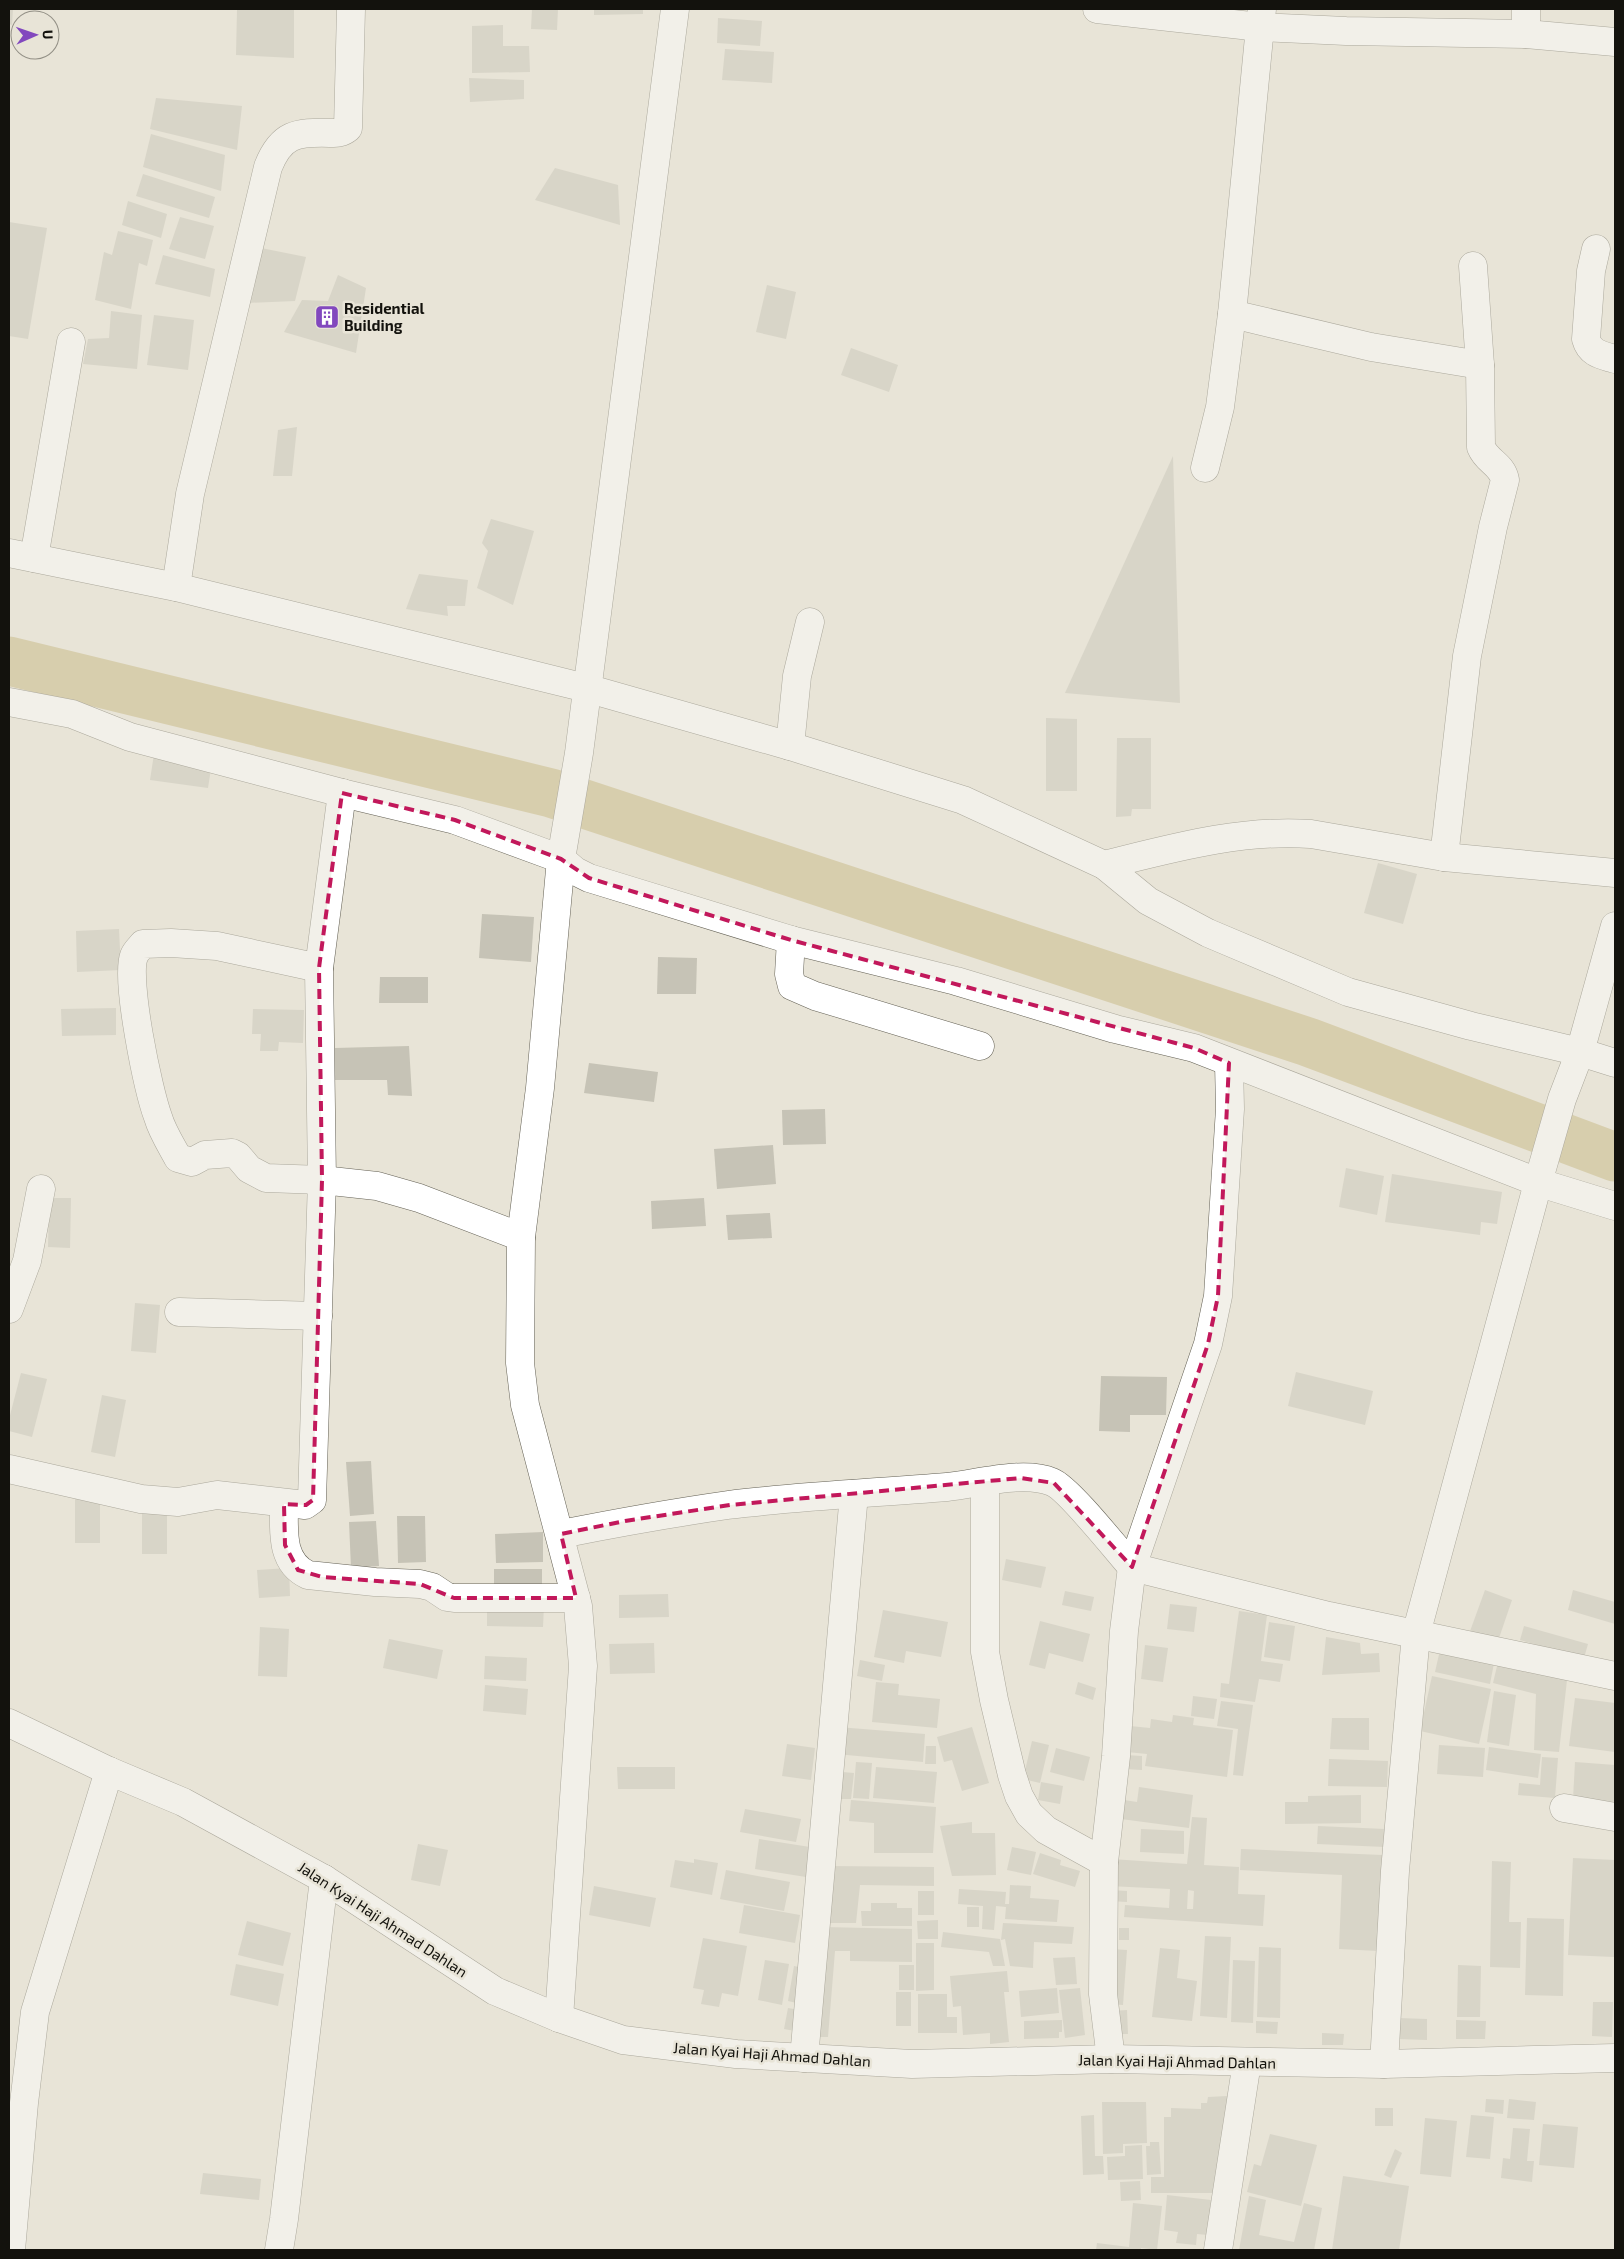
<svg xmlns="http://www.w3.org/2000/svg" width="1624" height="2259" font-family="'Exo 2',sans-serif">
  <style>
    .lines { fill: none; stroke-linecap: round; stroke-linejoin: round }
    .river { stroke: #c4b37a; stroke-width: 49 }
    .building { fill: #c6c3b6; fill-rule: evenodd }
    .minor-casing { stroke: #646155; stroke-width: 29 }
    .minor { stroke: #fff; stroke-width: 28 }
    .marked { fill: none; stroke: #c2185b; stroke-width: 4; stroke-dasharray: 10 6; stroke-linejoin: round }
    .labels { text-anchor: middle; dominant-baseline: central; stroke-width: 5; stroke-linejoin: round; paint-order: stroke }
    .poi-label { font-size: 15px; font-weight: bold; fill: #13120d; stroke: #e8e4d7; text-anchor: start }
    .street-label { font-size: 15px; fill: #13120d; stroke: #e8e4d7 }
  </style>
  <rect width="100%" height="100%" fill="#e8e4d7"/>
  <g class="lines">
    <polyline class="river" points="9,661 551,793 1308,1042 1615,1157"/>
  </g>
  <g class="building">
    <polygon points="9,9 13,9 12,25 9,24"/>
    <polygon points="532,9 558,9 557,30 531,29"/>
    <polygon points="594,9 643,9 643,14 594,15"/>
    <polygon points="237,10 294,10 294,58 236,55"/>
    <polygon points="718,18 762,21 760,46 717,43"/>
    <polygon points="503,25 503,46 529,46 530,72 472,73 472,26"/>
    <polygon points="725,49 774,52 772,83 722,80"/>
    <polygon points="469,78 524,80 524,99 470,102"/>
    <polygon points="156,98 242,106 237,150 150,129"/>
    <polygon points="151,134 225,155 221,191 143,167"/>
    <polygon points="555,168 618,185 620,225 535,200"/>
    <polygon points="143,174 215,197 209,218 136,196"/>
    <polygon points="128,201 167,214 161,238 122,225"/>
    <polygon points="180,217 214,226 205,259 169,249"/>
    <polygon points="9,222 47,228 28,339 9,336"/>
    <polygon points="118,231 153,240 147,266 139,263 131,309 95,300 104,252 112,255"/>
    <polygon points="256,247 306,257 295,301 246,303"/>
    <polygon points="163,255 215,269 210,297 155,284"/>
    <polygon points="338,275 366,288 356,353 284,332 302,300 328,301"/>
    <polygon points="767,285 796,292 786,339 756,332"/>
    <polygon points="111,311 142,315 137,369 83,364 88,339 109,338"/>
    <polygon points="154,315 194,320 188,370 147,365"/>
    <polygon points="851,348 898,365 889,392 841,375"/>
    <polygon points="297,427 292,476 273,476 278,430"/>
    <polygon points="1173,456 1180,703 1065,693"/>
    <polygon points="491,519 534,531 513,605 477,588 488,551 482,543"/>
    <polygon points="419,574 468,580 465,606 447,606 448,616 406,609"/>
    <polygon points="1046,718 1077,719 1077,791 1046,791"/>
    <polygon points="1117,738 1151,738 1151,809 1132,809 1131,816 1116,817"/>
    <polygon points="154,754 212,762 208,788 150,780"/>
    <polygon points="1378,863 1417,874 1403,924 1364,913"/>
    <polygon points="482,914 534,917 531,962 479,958"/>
    <polygon points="119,929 121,970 77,972 76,931"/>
    <polygon points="658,957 697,958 696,994 657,994"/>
    <polygon points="380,977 428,977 428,1003 379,1003"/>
    <polygon points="116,1008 116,1035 62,1036 61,1009"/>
    <polygon points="253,1009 304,1010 303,1043 279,1042 278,1051 260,1051 261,1034 252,1034"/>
    <polygon points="409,1046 412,1096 388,1095 387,1080 335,1080 335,1048"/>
    <polygon points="589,1063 658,1072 654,1102 584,1093"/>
    <polygon points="825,1109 826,1144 783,1145 782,1110"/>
    <polygon points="773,1145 776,1184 717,1189 714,1149"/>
    <polygon points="1346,1168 1384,1176 1377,1215 1339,1207"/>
    <polygon points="1392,1174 1502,1192 1497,1224 1481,1222 1480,1235 1385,1222"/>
    <polygon points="49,1198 71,1198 70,1248 48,1247"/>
    <polygon points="704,1198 706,1226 652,1229 651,1201"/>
    <polygon points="770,1213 772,1238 728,1240 726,1215"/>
    <polygon points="135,1303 160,1305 156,1353 131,1351"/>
    <polygon points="1296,1372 1373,1391 1365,1425 1288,1406"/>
    <polygon points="21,1373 47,1379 32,1437 9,1431 9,1419"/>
    <polygon points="1101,1376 1167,1377 1166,1415 1130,1415 1130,1432 1099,1431"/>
    <polygon points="102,1395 126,1400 115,1457 91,1452"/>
    <polygon points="371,1461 374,1514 350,1516 346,1462"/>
    <polygon points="100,1498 100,1543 75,1543 75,1499"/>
    <polygon points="167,1512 167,1554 142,1554 142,1513"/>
    <polygon points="397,1516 425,1516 426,1562 398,1563"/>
    <polygon points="376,1521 379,1566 351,1568 349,1522"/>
    <polygon points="543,1532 543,1562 496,1563 495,1534"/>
    <polygon points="1006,1559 1046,1567 1041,1588 1002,1580"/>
    <polygon points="289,1568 290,1596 259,1598 257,1570"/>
    <polygon points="494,1569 542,1569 542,1594 494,1595"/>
    <polygon points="1485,1590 1512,1600 1497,1644 1469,1634"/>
    <polygon points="1573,1590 1615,1602 1615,1624 1568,1610"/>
    <polygon points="1065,1591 1094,1597 1091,1611 1062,1605"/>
    <polygon points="668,1594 669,1617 619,1618 619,1595"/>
    <polygon points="487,1603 544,1605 543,1627 487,1626"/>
    <polygon points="1170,1604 1197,1607 1194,1632 1167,1629"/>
    <polygon points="883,1610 948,1622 941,1657 906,1651 904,1663 874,1657"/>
    <polygon points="1239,1611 1267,1615 1261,1661 1283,1664 1280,1682 1259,1679 1255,1702 1220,1697 1221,1683 1229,1684"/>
    <polygon points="1040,1621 1090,1634 1083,1662 1049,1653 1045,1669 1029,1665"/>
    <polygon points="1269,1622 1295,1626 1290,1661 1264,1657"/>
    <polygon points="1524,1626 1588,1644 1584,1658 1520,1640"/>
    <polygon points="260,1627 289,1629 287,1677 258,1676"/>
    <polygon points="1326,1637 1360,1643 1361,1654 1379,1653 1380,1672 1322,1675"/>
    <polygon points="389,1639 443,1650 437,1679 383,1668"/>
    <polygon points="654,1643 655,1673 610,1674 609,1644"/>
    <polygon points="1145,1645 1168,1648 1163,1682 1141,1679"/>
    <polygon points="1440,1650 1494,1663 1490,1684 1435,1672"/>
    <polygon points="485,1656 527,1658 526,1681 484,1679"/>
    <polygon points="860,1660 885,1665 882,1681 857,1676"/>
    <polygon points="1498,1662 1567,1680 1559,1752 1534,1750 1536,1694 1493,1683"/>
    <polygon points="1432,1676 1491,1689 1479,1744 1420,1731"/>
    <polygon points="876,1682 899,1684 898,1695 940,1699 937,1728 872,1722"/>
    <polygon points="1078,1682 1096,1688 1093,1700 1075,1694"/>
    <polygon points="485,1685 528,1689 526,1715 483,1711"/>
    <polygon points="1494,1691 1516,1695 1509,1746 1487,1742"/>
    <polygon points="1193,1696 1217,1699 1214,1719 1191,1716"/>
    <polygon points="1575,1698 1615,1703 1615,1752 1569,1746"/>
    <polygon points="1221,1701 1253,1705 1243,1776 1233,1775 1238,1729 1217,1726"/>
    <polygon points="1173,1715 1194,1718 1193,1725 1233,1730 1227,1777 1145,1766 1147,1754 1127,1752 1130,1726 1150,1728 1151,1719 1172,1722"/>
    <polygon points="1332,1718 1369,1718 1369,1750 1330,1749"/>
    <polygon points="838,1727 925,1734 923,1762 836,1754"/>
    <polygon points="972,1727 989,1783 962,1791 952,1760 944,1762 937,1737"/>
    <polygon points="1032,1741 1049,1745 1040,1783 1023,1779"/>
    <polygon points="787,1744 815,1748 811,1780 782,1776"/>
    <polygon points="1439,1745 1485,1748 1483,1777 1437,1774"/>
    <polygon points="926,1746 936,1746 936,1764 925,1764"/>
    <polygon points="1489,1747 1541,1754 1538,1778 1486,1770"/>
    <polygon points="1056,1748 1090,1757 1084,1781 1050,1772"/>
    <polygon points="1125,1755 1142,1756 1142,1770 1125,1769"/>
    <polygon points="1542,1757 1558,1758 1555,1798 1518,1795 1519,1783 1540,1785"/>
    <polygon points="1329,1759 1388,1761 1387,1787 1328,1786"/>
    <polygon points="856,1762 872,1763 869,1799 853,1798"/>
    <polygon points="1575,1762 1615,1765 1615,1802 1573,1799"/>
    <polygon points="617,1767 675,1767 675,1789 618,1789"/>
    <polygon points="876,1767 937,1772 934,1803 873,1798"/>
    <polygon points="842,1772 854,1773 851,1799 839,1799"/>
    <polygon points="1041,1782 1063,1786 1060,1804 1038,1800"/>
    <polygon points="1139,1787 1193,1795 1189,1828 1121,1819 1124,1800 1137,1802"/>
    <polygon points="1361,1795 1361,1823 1285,1824 1285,1802 1308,1802 1308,1796"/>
    <polygon points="851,1800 936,1807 933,1853 874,1853 874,1823 849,1821"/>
    <polygon points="745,1809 801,1819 796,1842 740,1832"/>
    <path d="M1192,1817L1207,1818L1204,1865L1239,1867L1238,1894L1265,1895L1263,1926L1124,1917L1125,1905L1169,1908L1170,1889L1109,1886L1111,1859L1187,1864ZM1188,1890L1194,1891L1193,1909H1187Z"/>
    <polygon points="972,1822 972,1833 995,1833 996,1875 952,1876 940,1826"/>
    <polygon points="1318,1826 1385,1829 1385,1847 1317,1844"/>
    <polygon points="1141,1829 1184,1831 1184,1854 1140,1852"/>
    <polygon points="759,1839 810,1847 806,1877 755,1869"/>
    <polygon points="418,1844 448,1850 440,1886 411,1880"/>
    <polygon points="1012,1847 1036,1852 1031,1875 1007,1870"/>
    <polygon points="1241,1849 1382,1855 1378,1951 1339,1949 1342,1875 1240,1870"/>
    <polygon points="1040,1853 1061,1860 1060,1865 1080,1871 1075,1887 1033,1874"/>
    <polygon points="1573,1858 1615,1860 1614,1957 1568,1955"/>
    <polygon points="694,1859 718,1863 712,1895 670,1887 675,1860 694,1863"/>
    <polygon points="1492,1861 1511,1862 1509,1922 1521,1922 1520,1968 1490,1967"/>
    <polygon points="829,1866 934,1867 934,1886 860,1885 856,1923 828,1923"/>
    <polygon points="726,1870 790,1882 784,1911 720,1899"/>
    <polygon points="1010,1885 1031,1886 1030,1898 1059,1900 1057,1922 1005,1919 1006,1907 996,1906 994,1930 982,1929 983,1906 958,1904 959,1889 1006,1892 1005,1904 1009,1904"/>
    <polygon points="594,1886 656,1898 650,1927 589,1915"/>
    <polygon points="1110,1890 1127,1891 1127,1902 1110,1901"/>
    <rect x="918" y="1891" width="16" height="24"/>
    <polygon points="871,1903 897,1903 897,1908 912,1908 912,1926 862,1926 861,1911 871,1911"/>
    <polygon points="744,1905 800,1915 795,1943 739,1933"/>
    <rect x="967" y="1907" width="12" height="20"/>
    <polygon points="1527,1918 1564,1919 1563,1996 1525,1995"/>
    <polygon points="938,1920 938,1939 918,1939 917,1921"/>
    <polygon points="247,1921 291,1933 283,1966 238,1955"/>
    <polygon points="1003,1923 1074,1927 1072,1944 1034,1942 1033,1968 1010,1966 1005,1939 1001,1940"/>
    <polygon points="823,1927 912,1929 912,1962 850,1961 850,1951 835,1951 828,2037 812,2037"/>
    <rect x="1119" y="1928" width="10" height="12"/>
    <polygon points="943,1932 1000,1939 1005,1966 993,1966 989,1952 941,1947"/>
    <polygon points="1205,1936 1231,1937 1227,2018 1200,2016"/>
    <polygon points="703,1938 747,1946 738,1996 722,1993 719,2007 701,2004 704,1990 693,1988"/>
    <polygon points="916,1943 934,1943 934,1990 916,1991"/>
    <polygon points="1259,1947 1281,1948 1280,2018 1257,2017"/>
    <polygon points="1160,1948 1180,1950 1177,1978 1197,1981 1192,2021 1152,2017"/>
    <polygon points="1111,1949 1127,1950 1123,2005 1107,2004"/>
    <polygon points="1075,1957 1077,1984 1056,1985 1053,1958"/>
    <polygon points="765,1960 789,1964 782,2005 758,2000"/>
    <polygon points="1233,1960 1255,1961 1253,2023 1231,2022"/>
    <polygon points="236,1964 284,1974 278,2006 230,1995"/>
    <rect x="899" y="1965" width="15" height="25"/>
    <polygon points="1458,1965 1481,1966 1480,2017 1457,2017"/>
    <polygon points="794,1966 807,1969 801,2004 788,2001"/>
    <polygon points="1007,1971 1009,1992 1004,1992 1009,2042 990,2044 990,2033 963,2035 961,2006 953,2007 950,1976"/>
    <polygon points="1057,1988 1059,2013 1021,2017 1019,1991"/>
    <polygon points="1080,1988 1085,2035 1065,2038 1059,1990"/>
    <rect x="896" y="1992" width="15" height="34"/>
    <polygon points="918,1994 947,1994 947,2017 957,2017 957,2033 918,2033"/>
    <polygon points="1593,2002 1613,2002 1612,2037 1592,2036"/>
    <polygon points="788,2008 799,2010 795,2031 784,2029"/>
    <polygon points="1127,2010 1128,2034 1114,2034 1113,2011"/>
    <polygon points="1398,2018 1427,2019 1427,2040 1398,2039"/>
    <polygon points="1062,2020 1062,2032 1059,2032 1059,2038 1024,2039 1024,2021"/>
    <polygon points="1456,2020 1486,2021 1485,2039 1456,2039"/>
    <polygon points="1256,2021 1278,2022 1277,2034 1256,2033"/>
    <polygon points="1322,2033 1344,2034 1343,2045 1322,2045"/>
    <polygon points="1227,2096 1225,2146 1222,2156 1218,2156 1218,2193 1151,2193 1151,2177 1164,2177 1164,2117 1171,2117 1171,2108 1201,2109 1201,2103 1207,2103 1208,2097"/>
    <polygon points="1486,2099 1504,2100 1503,2114 1485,2112"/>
    <polygon points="1509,2099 1536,2102 1534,2120 1507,2118"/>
    <polygon points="1102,2102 1146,2102 1147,2143 1123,2144 1123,2153 1103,2154"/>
    <rect x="1375" y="2108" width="18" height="18"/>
    <polygon points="1094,2115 1095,2156 1103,2156 1104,2174 1083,2175 1081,2116"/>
    <polygon points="1471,2115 1494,2117 1490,2159 1466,2157"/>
    <polygon points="1425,2118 1457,2121 1451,2177 1420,2174"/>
    <polygon points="1543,2124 1578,2127 1574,2168 1539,2165"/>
    <polygon points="1513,2128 1530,2129 1527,2161 1534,2161 1532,2182 1501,2178 1503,2158 1510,2159"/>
    <polygon points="1270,2134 1317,2145 1301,2206 1247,2192 1254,2164 1261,2166"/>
    <polygon points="1150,2142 1159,2142 1161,2174 1147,2175 1146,2146 1150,2146"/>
    <polygon points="1142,2145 1143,2179 1108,2180 1107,2157 1125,2156 1125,2146"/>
    <polygon points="1395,2149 1402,2153 1391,2178 1384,2175"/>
    <polygon points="203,2173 261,2179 259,2200 200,2194"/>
    <polygon points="1343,2176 1409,2186 1399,2250 1332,2250"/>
    <polygon points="1140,2181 1141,2200 1121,2201 1120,2182"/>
    <polygon points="1167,2195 1211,2200 1208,2235 1197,2234 1196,2245 1176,2243 1178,2232 1164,2230"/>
    <polygon points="1249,2196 1266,2200 1259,2235 1294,2242 1304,2203 1322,2208 1314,2250 1239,2250"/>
    <polygon points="1133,2203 1162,2206 1157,2250 1141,2248 1141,2250 1096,2250 1097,2243 1129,2247"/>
  </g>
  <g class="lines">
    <defs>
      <g id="minor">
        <polyline points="1097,9 1260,27 1232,314 1220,407 1205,468"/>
        <polyline points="1262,9 1260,27 1346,31 1526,34 1615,42"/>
        <polyline points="1526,9 1526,34"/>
        <path d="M1596,249L1591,271L1586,339C1590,354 1602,355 1615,359"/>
        <polyline points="1232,314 1371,347 1480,365"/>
        <polyline points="9,553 176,587 586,688 790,746 963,800 1104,865 1148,901 1208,933 1348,992 1471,1026 1580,1052 1615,1063"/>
        <polyline points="34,558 71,342"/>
        <path d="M176,587L190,494L268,167C281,134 296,132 330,133C337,133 342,133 348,128L351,9"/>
        <polyline points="9,702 72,714 130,737 342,793 455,820 561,859 575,871 589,878 791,940 956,981 1115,1029 1194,1048 1540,1183 1615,1206"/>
        <polyline points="790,746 797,676 810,622"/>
        <path d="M1444,857L1467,656L1493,527L1505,480C1502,464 1487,462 1481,447L1480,365L1473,266"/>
        <path d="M1104,865C1173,848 1240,829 1311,834L1444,857L1615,873"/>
        <polyline points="791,940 789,974 792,986 815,996 980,1046"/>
        <path d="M319,968L217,946L171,943L143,944C140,948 136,951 134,956C125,979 148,1090 158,1117C162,1131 171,1145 178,1158L192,1162L205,1155L232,1153L238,1156L249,1169L266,1178L322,1180L377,1186L419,1198L521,1237"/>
        <polyline points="9,1309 27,1261 41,1189"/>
        <polyline points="179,1312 318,1316"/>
        <polyline points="9,1469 141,1499 178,1502 217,1495 305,1505 312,1500 322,1180 319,968 342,793"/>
        <polyline points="985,1482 985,1652 994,1700 1012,1775 1019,1796 1029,1814 1046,1830 1104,1862"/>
        <path d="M284,1504C284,1530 280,1562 308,1575L375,1582L420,1584L432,1587L447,1597L454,1598H576"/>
        <path d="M561,1534C616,1523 672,1513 728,1505C801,1496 874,1493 947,1487C977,1484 1024,1470 1052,1482C1068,1488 1117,1550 1132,1567L1208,1344L1218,1296L1230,1109L1229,1063"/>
        <polyline points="9,1723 109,1771 183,1802 324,1879 495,1991 559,2018 623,2040 736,2054 912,2064 1111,2059 1384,2064 1615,2058"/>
        <polyline points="1564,1808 1615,1817"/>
        <polyline points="559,2018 583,1666 578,1606 525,1405 520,1363 521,1237 540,1088 561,859 579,753 675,9"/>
        <polyline points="804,2058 854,1494"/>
        <polyline points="1111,2059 1103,1994 1104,1862 1116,1756 1124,1631 1132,1567 1329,1616 1615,1676"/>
        <polyline points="1384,2064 1395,1871 1416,1634 1541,1172 1562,1099 1580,1052 1615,926"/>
        <polyline points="11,2250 24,2103 35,2012 109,1771"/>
        <polyline points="279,2250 284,2219 324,1879"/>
        <polyline points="1218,2250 1247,2062"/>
      </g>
    </defs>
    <use href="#minor" class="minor-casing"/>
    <use href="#minor" class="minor"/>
  </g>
  <path d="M0 0H1624V2259H0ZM342,793L455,820L561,859L589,878L791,940L1194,1048L1229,1063L1218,1296L1208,1344L1132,1567L1054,1483L1021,1478L730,1505L625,1521L561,1534L576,1598H454L420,1584L322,1577L298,1570L285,1545L284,1504L306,1505L313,1500L322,1180L319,968Z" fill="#e8e4d7" fill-opacity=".55" fill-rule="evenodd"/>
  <path class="marked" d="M342,793L455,820L561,859L589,878L791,940L1194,1048L1229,1063L1218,1296L1208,1344L1132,1567L1054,1483L1021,1478L730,1505L625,1521L561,1534L576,1598H454L420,1584L322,1577L298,1570L285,1545L284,1504L306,1505L313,1500L322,1180L319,968Z"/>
  <defs>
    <symbol id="building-square" viewBox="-11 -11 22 22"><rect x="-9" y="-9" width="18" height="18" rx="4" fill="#8248be" stroke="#e8e4d7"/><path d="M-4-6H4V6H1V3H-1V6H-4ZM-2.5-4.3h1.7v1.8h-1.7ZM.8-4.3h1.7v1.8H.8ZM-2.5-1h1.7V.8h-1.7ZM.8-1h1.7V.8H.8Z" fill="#fff"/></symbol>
  </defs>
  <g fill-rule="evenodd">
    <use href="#building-square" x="313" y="303" width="28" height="28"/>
  </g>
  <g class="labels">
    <g class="poi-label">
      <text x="344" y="308">Residential<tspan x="344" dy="17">Building</tspan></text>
    </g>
    <g class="street-label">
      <text transform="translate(383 1919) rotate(33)">Jalan Kyai Haji Ahmad Dahlan</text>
      <text transform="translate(772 2054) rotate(4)">Jalan Kyai Haji Ahmad Dahlan</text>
      <text transform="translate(1177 2061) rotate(1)">Jalan Kyai Haji Ahmad Dahlan</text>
    </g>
  </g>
  <rect width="1624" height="2259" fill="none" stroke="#13120d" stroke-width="20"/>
  <g transform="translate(35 35) rotate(88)"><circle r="24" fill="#e8e4d7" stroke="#939086"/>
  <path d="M0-4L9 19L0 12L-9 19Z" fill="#8248be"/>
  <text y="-8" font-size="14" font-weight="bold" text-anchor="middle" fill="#13120d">U</text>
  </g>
</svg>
